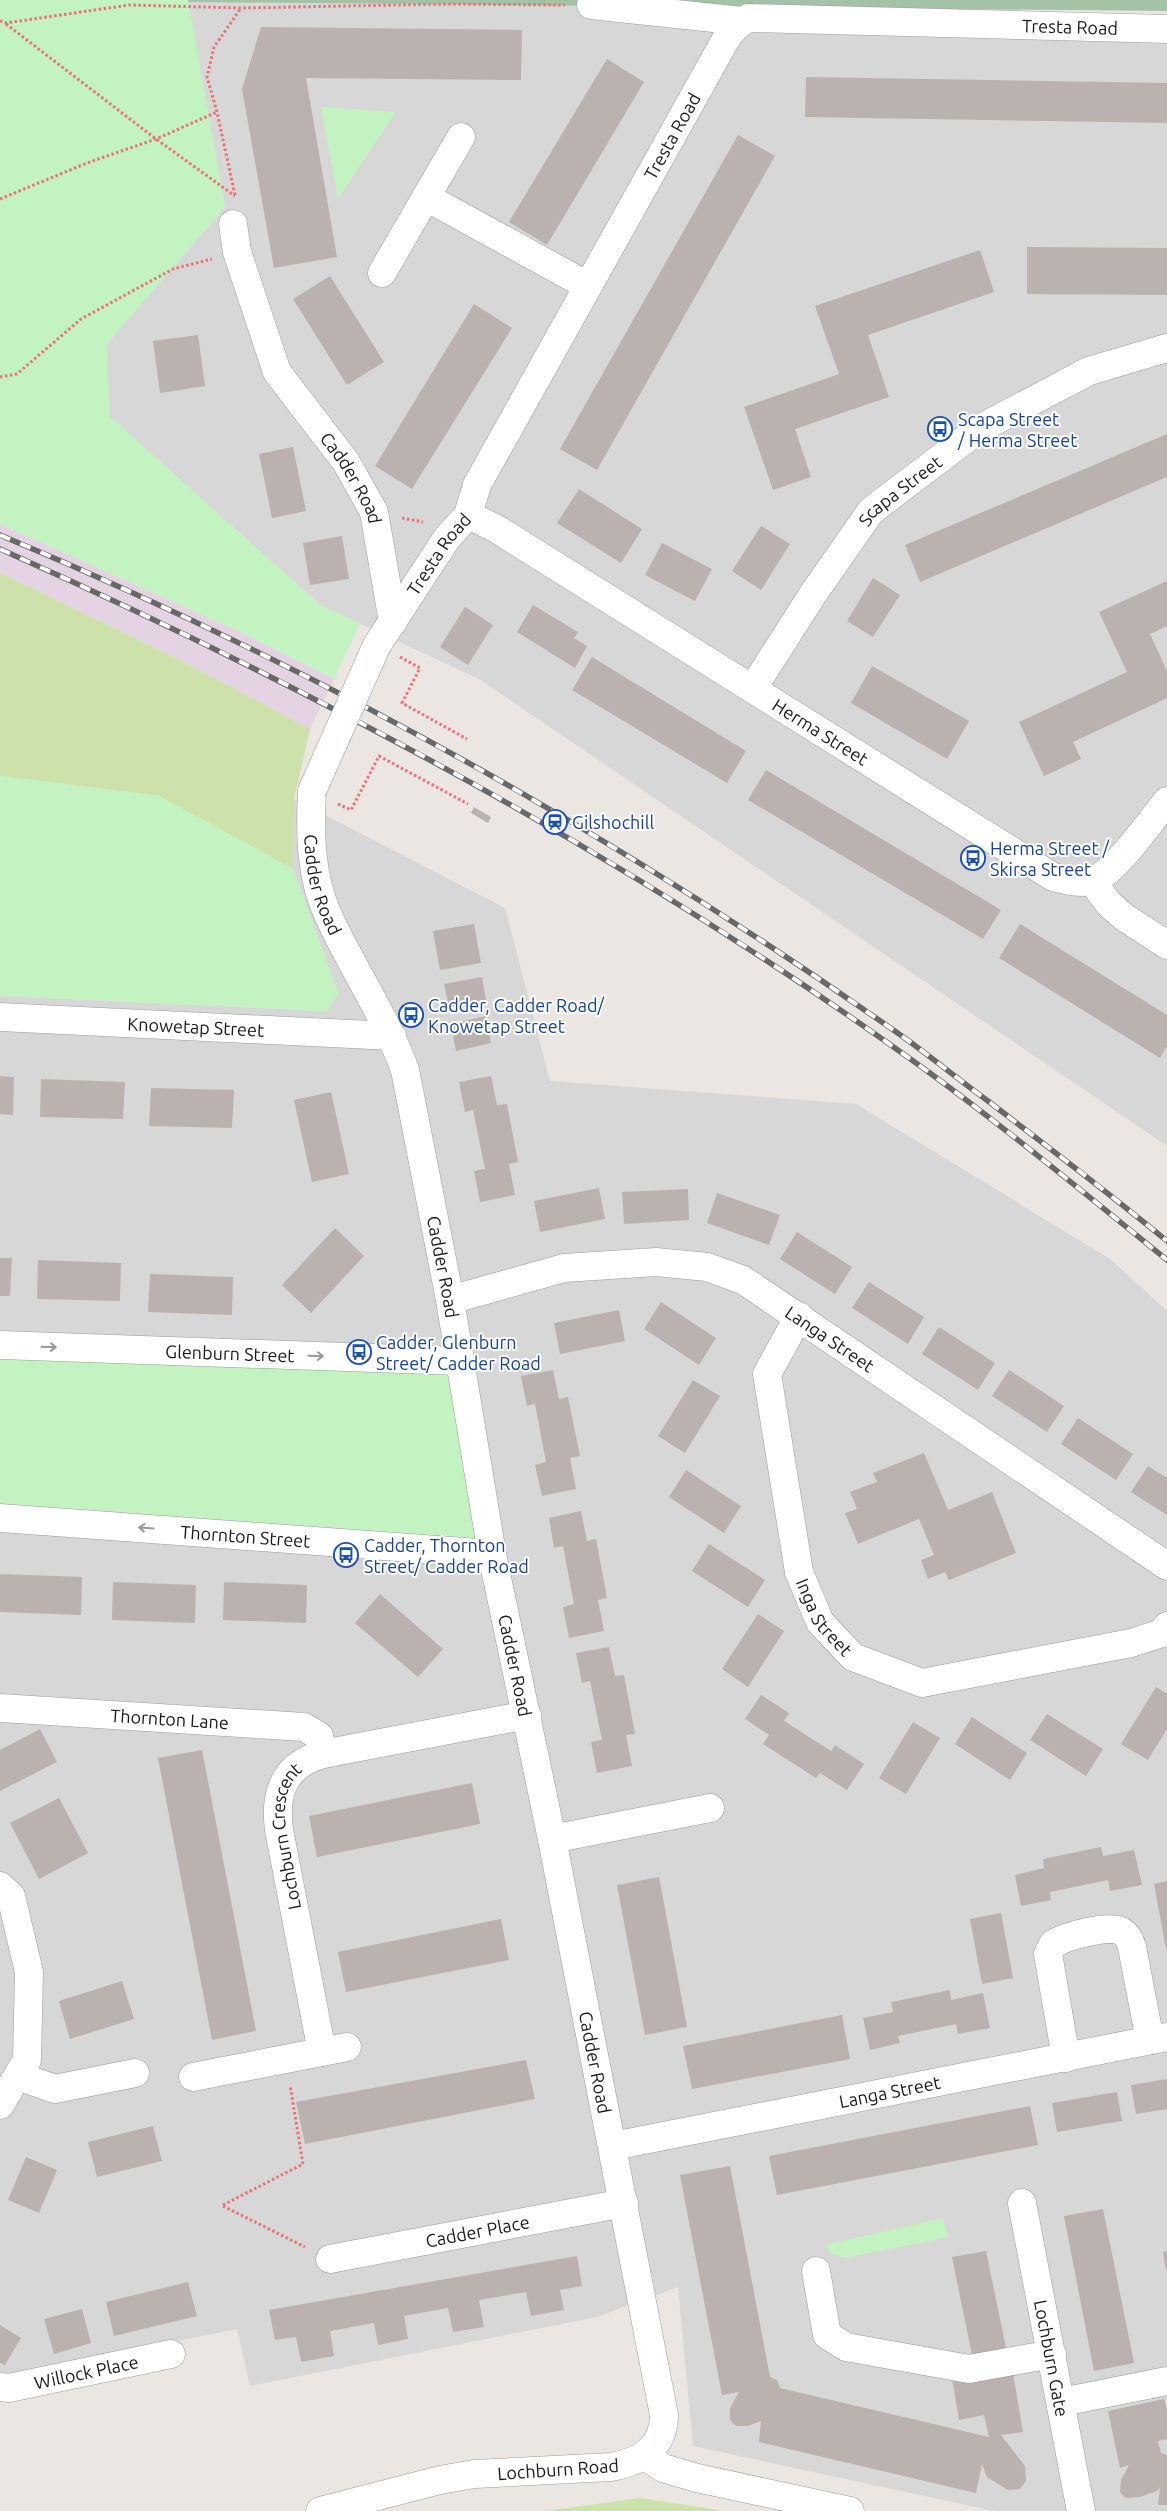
<svg xmlns="http://www.w3.org/2000/svg" width="1167" height="2511" font-family="Ubuntu,sans-serif">
  <style>
    .residential { fill: #d8d7d7 }
    .industrial { fill: #e4d3e3 }
    .grass { fill: #cde1aa }
    .cemetery { fill: #a4c2a5 }
    .park { fill: #c3f3c0 }
    .building { fill: #bbb1ae }
    .lines { fill: none; stroke-linecap: round; stroke-linejoin: round }
    .minor-casing { stroke: #9b9b9b; stroke-width: 29 }
    .path { stroke: #eb7275; stroke-width: 3; stroke-dasharray: 2.5 2.5; stroke-linecap: butt }
    .minor { stroke: #fff; stroke-width: 28 }
    .rail-casing { stroke: #686868; stroke-width: 5.5 }
    .rail { stroke: #fff; stroke-width: 4; stroke-dasharray: 11; stroke-linecap: butt }
    .minor-bridge-casing { stroke: #9b9b9b; stroke-width: 29; stroke-linecap: butt }
    .minor-bridge { stroke: #fff; stroke-width: 28 }
    .oneway { stroke: #989898 }
    .labels { text-anchor: middle; dominant-baseline: central; stroke-width: 4; stroke-linejoin: round; paint-order: stroke }
    .street-label { font-size: 18px; fill: #1a1a1a; stroke: #fff }
    .transit-label { font-size: 18px; fill: #164399; stroke: #fff; text-anchor: start }
  </style>
  <rect width="100%" height="100%" fill="#ebe6e1"/>
  <g class="residential">
    <polygon points="188,2 695,6 1167,29 1167,1146 479,679 320,605 109,416 106,344 225,207"/>
    <polygon points="294,799 505,908 550,1081 856,1104 1110,1259 1167,1311 1167,2511 994,2511 693,2446 678,2287 597,2317 250,2386 237,2329 7,2375 0,2373 0,996 327,1011 338,993 293,869"/>
  </g>
  <polygon class="industrial" points="0,524 242,633 334,679 310,729 184,662 0,573"/>
  <g class="grass">
    <polygon points="0,573 184,662 310,729 294,799 293,869 159,796 0,776"/>
    <polygon points="641,2498 725,2511 545,2511"/>
  </g>
  <polygon class="cemetery" points="188,0 1167,0 1167,11 188,2"/>
  <g class="park">
    <polygon points="0,0 188,0 225,207 107,344 109,416 320,605 360,624 334,679 242,633 0,524"/>
    <polygon points="321,107 396,112 338,199"/>
    <polygon points="0,776 159,796 293,869 338,993 327,1011 0,996"/>
    <polygon points="0,1348 453,1363 487,1547 0,1514"/>
    <polygon points="943,2218 948,2237 845,2258 832,2254 825,2245"/>
  </g>
  <g class="building">
    <polygon points="261,27 522,30 521,80 306,78 337,257 274,268 242,89"/>
    <polygon points="607,59 644,82 547,245 509,222"/>
    <polygon points="806,77 1167,83 1167,123 805,117"/>
    <polygon points="738,135 775,156 597,470 560,449"/>
    <polygon points="1027,247 1167,248 1167,295 1027,294"/>
    <polygon points="980,250 994,292 868,335 889,397 795,429 811,477 773,490 744,407 839,374 815,306"/>
    <polygon points="330,276 384,362 347,385 293,299"/>
    <polygon points="474,304 512,328 412,489 375,466"/>
    <polygon points="198,335 205,386 160,393 153,341"/>
    <polygon points="1167,434 1167,477 920,582 905,545"/>
    <polygon points="293,447 306,511 272,518 259,454"/>
    <polygon points="579,489 642,529 621,563 557,523"/>
    <polygon points="761,526 790,544 761,590 732,571"/>
    <polygon points="342,536 349,579 310,585 303,543"/>
    <polygon points="662,543 712,569 695,601 645,575"/>
    <polygon points="873,578 900,595 873,637 847,621"/>
    <polygon points="1167,581 1167,626 1150,634 1167,671 1167,698 1073,742 1081,759 1044,776 1019,722 1127,672 1099,612"/>
    <polygon points="533,605 578,632 574,638 587,646 575,668 517,632"/>
    <polygon points="465,607 493,625 468,665 440,647"/>
    <polygon points="592,657 746,751 727,783 572,690"/>
    <polygon points="872,666 969,721 947,759 851,703"/>
    <polygon points="766,770 1001,910 983,939 748,800"/>
    <polygon points="474,807 491,817 488,823 471,813"/>
    <polygon points="474,924 481,963 440,970 433,931"/>
    <polygon points="1020,924 1167,1015 1167,1046 1160,1058 999,958"/>
    <polygon points="482,977 486,1000 449,1007 444,984"/>
    <polygon points="486,1016 491,1043 456,1051 451,1024"/>
    <polygon points="0,1076 14,1077 13,1115 0,1114"/>
    <polygon points="491,1076 497,1105 507,1104 518,1162 509,1164 515,1195 480,1202 474,1171 485,1169 473,1110 465,1112 459,1082"/>
    <polygon points="41,1079 125,1082 123,1119 40,1117"/>
    <polygon points="151,1088 234,1090 232,1128 149,1126"/>
    <polygon points="331,1092 349,1174 312,1182 294,1100"/>
    <polygon points="599,1188 605,1219 540,1232 534,1201"/>
    <polygon points="688,1189 689,1220 624,1224 622,1192"/>
    <polygon points="717,1193 780,1215 769,1245 707,1223"/>
    <polygon points="335,1228 364,1256 311,1313 282,1285"/>
    <polygon points="797,1232 852,1267 835,1294 780,1259"/>
    <polygon points="0,1258 12,1258 10,1296 0,1296"/>
    <polygon points="38,1260 121,1263 120,1301 37,1299"/>
    <polygon points="150,1274 233,1277 232,1315 148,1312"/>
    <polygon points="869,1282 924,1317 908,1344 852,1308"/>
    <polygon points="661,1302 716,1338 699,1365 644,1329"/>
    <polygon points="619,1310 625,1341 560,1354 554,1323"/>
    <polygon points="939,1327 995,1363 978,1390 922,1354"/>
    <polygon points="553,1370 559,1399 568,1397 580,1456 570,1458 576,1489 542,1496 535,1465 546,1462 535,1404 527,1406 521,1376"/>
    <polygon points="1009,1370 1064,1406 1047,1432 992,1396"/>
    <polygon points="693,1380 720,1396 685,1453 658,1436"/>
    <polygon points="1078,1418 1133,1454 1116,1480 1061,1444"/>
    <polygon points="924,1453 948,1510 992,1492 1016,1553 949,1580 945,1572 928,1579 921,1560 934,1555 919,1519 858,1544 845,1513 857,1509 850,1492 877,1482 873,1473"/>
    <polygon points="1148,1466 1167,1478 1167,1515 1131,1492"/>
    <polygon points="686,1470 741,1506 724,1533 669,1497"/>
    <polygon points="581,1511 587,1541 596,1539 607,1598 598,1600 604,1631 569,1638 563,1607 574,1604 563,1546 554,1548 549,1518"/>
    <polygon points="709,1544 765,1580 748,1607 692,1571"/>
    <polygon points="0,1574 82,1577 81,1615 0,1612"/>
    <polygon points="113,1582 196,1585 195,1623 112,1620"/>
    <polygon points="224,1582 307,1585 306,1623 223,1620"/>
    <polygon points="380,1594 443,1649 418,1677 355,1623"/>
    <polygon points="758,1614 784,1631 748,1687 722,1669"/>
    <polygon points="609,1647 615,1676 624,1675 635,1734 626,1735 632,1766 597,1773 591,1742 602,1740 590,1681 582,1683 576,1653"/>
    <polygon points="1156,1687 1167,1694 1167,1729 1148,1760 1121,1744"/>
    <polygon points="761,1695 789,1713 784,1721 831,1751 835,1745 864,1764 847,1790 820,1773 816,1778 763,1744 769,1735 745,1719"/>
    <polygon points="1047,1714 1103,1749 1086,1776 1030,1740"/>
    <polygon points="972,1717 1027,1753 1010,1780 955,1744"/>
    <polygon points="913,1722 940,1738 906,1794 879,1778"/>
    <polygon points="40,1729 57,1762 0,1791 0,1750"/>
    <polygon points="202,1750 256,2031 212,2040 158,1758"/>
    <polygon points="472,1783 480,1824 317,1857 309,1816"/>
    <polygon points="59,1798 88,1853 39,1879 10,1823"/>
    <polygon points="1101,1847 1103,1856 1134,1850 1142,1885 1110,1891 1108,1880 1050,1892 1051,1900 1021,1906 1015,1875 1044,1868 1043,1859"/>
    <polygon points="659,1877 687,2027 645,2035 617,1885"/>
    <polygon points="1167,1881 1167,1949 1166,1949 1154,1884"/>
    <polygon points="1001,1913 1013,1978 982,1984 970,1919"/>
    <polygon points="501,1919 509,1960 346,1992 338,1952"/>
    <polygon points="122,1981 134,2019 70,2039 59,2001"/>
    <polygon points="950,1990 951,2000 983,1993 990,2028 958,2034 956,2024 898,2036 900,2043 870,2050 863,2018 893,2012 891,2002"/>
    <polygon points="842,2015 850,2059 692,2089 683,2046"/>
    <polygon points="526,2060 535,2099 305,2144 296,2102"/>
    <polygon points="1167,2079 1167,2109 1136,2114 1131,2085"/>
    <polygon points="1117,2092 1122,2121 1057,2132 1052,2103"/>
    <polygon points="1030,2106 1038,2145 777,2195 769,2156"/>
    <polygon points="153,2126 162,2161 97,2177 88,2142"/>
    <polygon points="26,2157 57,2170 39,2213 8,2200"/>
    <polygon points="730,2166 770,2377 777,2380 780,2388 989,2437 984,2415 959,2420 952,2378 1012,2367 1023,2432 1001,2435 1025,2466 1026,2481 1020,2489 1008,2490 987,2477 982,2464 976,2493 759,2442 761,2421 748,2426 736,2426 730,2420 730,2408 739,2392 722,2395 680,2175"/>
    <polygon points="1103,2209 1134,2363 1094,2371 1064,2216"/>
    <polygon points="986,2251 1006,2348 972,2355 952,2257"/>
    <polygon points="1167,2251 1167,2270 1166,2270 1163,2252"/>
    <polygon points="577,2256 582,2286 560,2290 564,2310 531,2316 526,2292 479,2300 484,2327 453,2332 448,2308 404,2316 408,2339 378,2345 374,2323 330,2331 334,2356 301,2362 296,2337 275,2340 269,2310"/>
    <polygon points="188,2282 197,2316 114,2336 106,2302"/>
    <polygon points="82,2309 91,2343 54,2354 44,2319"/>
    <polygon points="0,2325 21,2338 5,2365 0,2363"/>
    <polygon points="1164,2399 1167,2411 1167,2439 1158,2441 1161,2453 1167,2455 1167,2505 1158,2505 1160,2487 1157,2491 1140,2497 1125,2498 1120,2492 1121,2480 1129,2465 1120,2468 1108,2411"/>
  </g>
  <g class="lines">
    <defs>
      <g id="minor">
        <polyline points="591,5 742,21"/>
        <polyline points="461,137 426,197 588,286"/>
        <path id="s1" d="M233,224L237,252L277,372L346,462L374,512L393,622"/>
        <polyline points="382,273 426,197"/>
        <path id="s2" d="M468,515L495,528L1053,877C1065,880 1079,884 1091,881C1114,875 1151,820 1167,801"/>
        <path id="s3" d="M377,645L447,538L468,515L477,485L726,39L736,26L748,18L1167,29"/>
        <path id="s4" d="M753,688L813,594L871,511L979,429L1089,371L1167,348"/>
        <path id="s5" d="M312,791C310,832 310,876 328,915C352,968 385,1015 405,1070L450,1300L492,1554L552,1839L664,2415C664,2448 640,2462 611,2467L474,2474L440,2480L320,2511"/>
        <polyline points="1092,881 1109,904 1124,917 1167,945"/>
        <path id="s6" d="M0,1017L392,1036"/>
        <path id="s7" d="M450,1300L564,1268L656,1262L707,1267L743,1280L1167,1566"/>
        <path id="s8" d="M799,1316L767,1374L799,1572L820,1622L853,1657L922,1683L1131,1643L1162,1633L1167,1626"/>
        <path id="s9" d="M0,1345L459,1361"/>
        <path id="s10" d="M0,1518L492,1554"/>
        <path id="s11" d="M0,1708L304,1727L319,1736L323,1754"/>
        <polyline points="552,1839 710,1808"/>
        <polyline points="0,1886 11,1896 29,1972 27,2060 0,2105"/>
        <path id="s12" d="M322,2052L279,1830C274,1792 284,1765 323,1754L527,1715"/>
        <path d="M1066,2058L1048,1954L1053,1944C1066,1936 1107,1925 1121,1931C1127,1934 1130,1940 1132,1947L1150,2040"/>
        <polyline points="18,2076 55,2089 135,2073"/>
        <polyline points="193,2077 347,2047"/>
        <path id="s13" d="M613,2146L1167,2037"/>
        <path id="s14" d="M1022,2203L1081,2511"/>
        <path id="s15" d="M330,2259L624,2203"/>
        <polyline points="816,2271 827,2335 846,2347 969,2369 1052,2354"/>
        <path id="s16" d="M0,2387L9,2388L171,2354"/>
        <polyline points="1062,2402 1167,2381"/>
        <polyline points="645,2456 663,2468 697,2478 850,2511"/>
      </g>
    </defs>
    <use href="#minor" class="minor-casing"/>
    <g class="path">
      <polyline points="0,21 6,23 129,5 241,8 450,4 565,5"/>
      <polyline points="6,24 156,139 235,196"/>
      <polyline points="235,195 217,112 207,77 214,47 241,8"/>
      <polyline points="0,199 87,163 156,139 217,112"/>
      <polyline points="0,377 17,374 81,319 173,269 212,259"/>
      <polyline points="402,518 423,522"/>
      <polyline points="400,657 420,668 402,703 467,739"/>
      <polyline points="338,804 351,810 379,756 468,804"/>
      <polyline points="223,2205 303,2164 290,2085"/>
      <polyline points="223,2206 305,2247"/>
    </g>
    <use href="#minor" class="minor"/>
    <defs>
      <g id="rail">
        <path d="M0,535C312,665 612,833 889,1027C923,1050 955,1077 988,1101C1048,1147 1109,1193 1167,1241"/>
        <path d="M0,549C324,693 636,861 923,1068C1007,1129 1087,1195 1167,1260"/>
      </g>
    </defs>
    <use href="#rail" class="rail-casing"/>
    <use href="#rail" class="rail"/>
    <defs>
      <polyline id="minor-bridge" points="312,791 377,645"/>
    </defs>
    <use href="#minor-bridge" class="minor-bridge-casing"/>
    <use href="#minor-bridge" class="minor-bridge"/>
  </g>
  <defs><path id="oneway-shaft" d="M-6 0H5M1.5-3L5.5 0L1.5 3" fill="none" stroke-width="1.6" stroke-linecap="round" stroke-linejoin="round" transform="scale(1.25)"/></defs>
  <g class="oneway">
    <use href="#oneway-shaft" transform="translate(49 1347) rotate(2)"/>
    <use href="#oneway-shaft" transform="translate(316 1356) rotate(2)"/>
    <use href="#oneway-shaft" transform="translate(146 1528) rotate(-176)"/>
  </g>
  <defs>
    <symbol id="bus-ring" viewBox="-11 -11 22 22"><circle r="9.5" fill="#fff" stroke="#1a4fb4" stroke-width="1.5"/><path d="M-5-6H5V4H4V6H2V4H-2V6H-4V4H-5ZM-3.5-4V0h7V-4ZM-3.5 1.2v1.5H-2V1.2ZM2 1.2v1.5H3.5V1.2Z" fill="#1a4fb4"/></symbol>
    <symbol id="station-ring" viewBox="-11 -11 22 22"><circle r="9.5" fill="#fff" stroke="#1a4fb4" stroke-width="1.5"/><path d="M-3-6H3Q5-6 5-4V2Q5 4 3 4L4.5 6H3L1.5 4h-3L-3 6H-4.5L-3 4Q-5 4-5 2V-4Q-5-6-3-6ZM-3.5-4v3h7v-3ZM-3.5 1v1.5H-2V1ZM2 1v1.5H3.5V1Z" fill="#1a4fb4"/></symbol>
  </defs>
  <g fill-rule="evenodd">
    <use href="#bus-ring" x="926" y="415" width="28" height="28"/>
    <use href="#station-ring" x="541" y="808" width="28" height="28"/>
    <use href="#bus-ring" x="959" y="844" width="28" height="28"/>
    <use href="#bus-ring" x="397" y="1001" width="28" height="28"/>
    <use href="#bus-ring" x="345" y="1338" width="28" height="28"/>
    <use href="#bus-ring" x="332" y="1541" width="28" height="28"/>
  </g>
  <g class="labels">
    <g class="street-label">
      <text stroke="none"><textPath href="#s3" startOffset="1054">Tresta Road</textPath></text>
      <text stroke="none"><textPath href="#s3" startOffset="590">Tresta Road</textPath></text>
      <text stroke="none"><textPath href="#s1" startOffset="285">Cadder Road</textPath></text>
      <text stroke="none"><textPath href="#s4" startOffset="248">Scapa Street</textPath></text>
      <text stroke="none"><textPath href="#s3" startOffset="110">Tresta Road</textPath></text>
      <text stroke="none"><textPath href="#s2" startOffset="414">Herma Street</textPath></text>
      <text stroke="none"><textPath href="#s5" startOffset="95">Cadder Road</textPath></text>
      <text stroke="none"><textPath href="#s6" startOffset="196">Knowetap Street</textPath></text>
      <text stroke="none"><textPath href="#s5" startOffset="500">Cadder Road</textPath></text>
      <text stroke="none"><textPath href="#s7" startOffset="405">Langa Street</textPath></text>
      <text stroke="none"><textPath href="#s9" startOffset="230">Glenburn Street</textPath></text>
      <text stroke="none"><textPath href="#s10" startOffset="246">Thornton Street</textPath></text>
      <text stroke="none"><textPath href="#s8" startOffset="319">Inga Street</textPath></text>
      <text stroke="none"><textPath href="#s5" startOffset="905">Cadder Road</textPath></text>
      <text stroke="none"><textPath href="#s11" startOffset="170">Thornton Lane</textPath></text>
      <text stroke="none"><textPath href="#s12" startOffset="221">Lochburn Crescent</textPath></text>
      <text stroke="none"><textPath href="#s5" startOffset="1310">Cadder Road</textPath></text>
      <text stroke="none"><textPath href="#s13" startOffset="282">Langa Street</textPath></text>
      <text stroke="none"><textPath href="#s15" startOffset="150">Cadder Place</textPath></text>
      <text stroke="none"><textPath href="#s14" startOffset="158">Lochburn Gate</textPath></text>
      <text stroke="none"><textPath href="#s16" startOffset="88">Willock Place</textPath></text>
      <text transform="translate(558 2469) rotate(-4)">Lochburn Road</text>
    </g>
    <g class="transit-label">
      <text x="958" y="419">Scapa Street<tspan x="958" dy="21">/ Herma Street</tspan></text>
      <text x="572" y="822">Gilshochill</text>
      <text x="990" y="848">Herma Street /<tspan x="990" dy="21">Skirsa Street</tspan></text>
      <text x="428" y="1005">Cadder, Cadder Road/<tspan x="428" dy="21">Knowetap Street</tspan></text>
      <text x="376" y="1342">Cadder, Glenburn<tspan x="376" dy="21">Street/ Cadder Road</tspan></text>
      <text x="364" y="1545">Cadder, Thornton<tspan x="364" dy="21">Street/ Cadder Road</tspan></text>
    </g>
  </g>
</svg>
